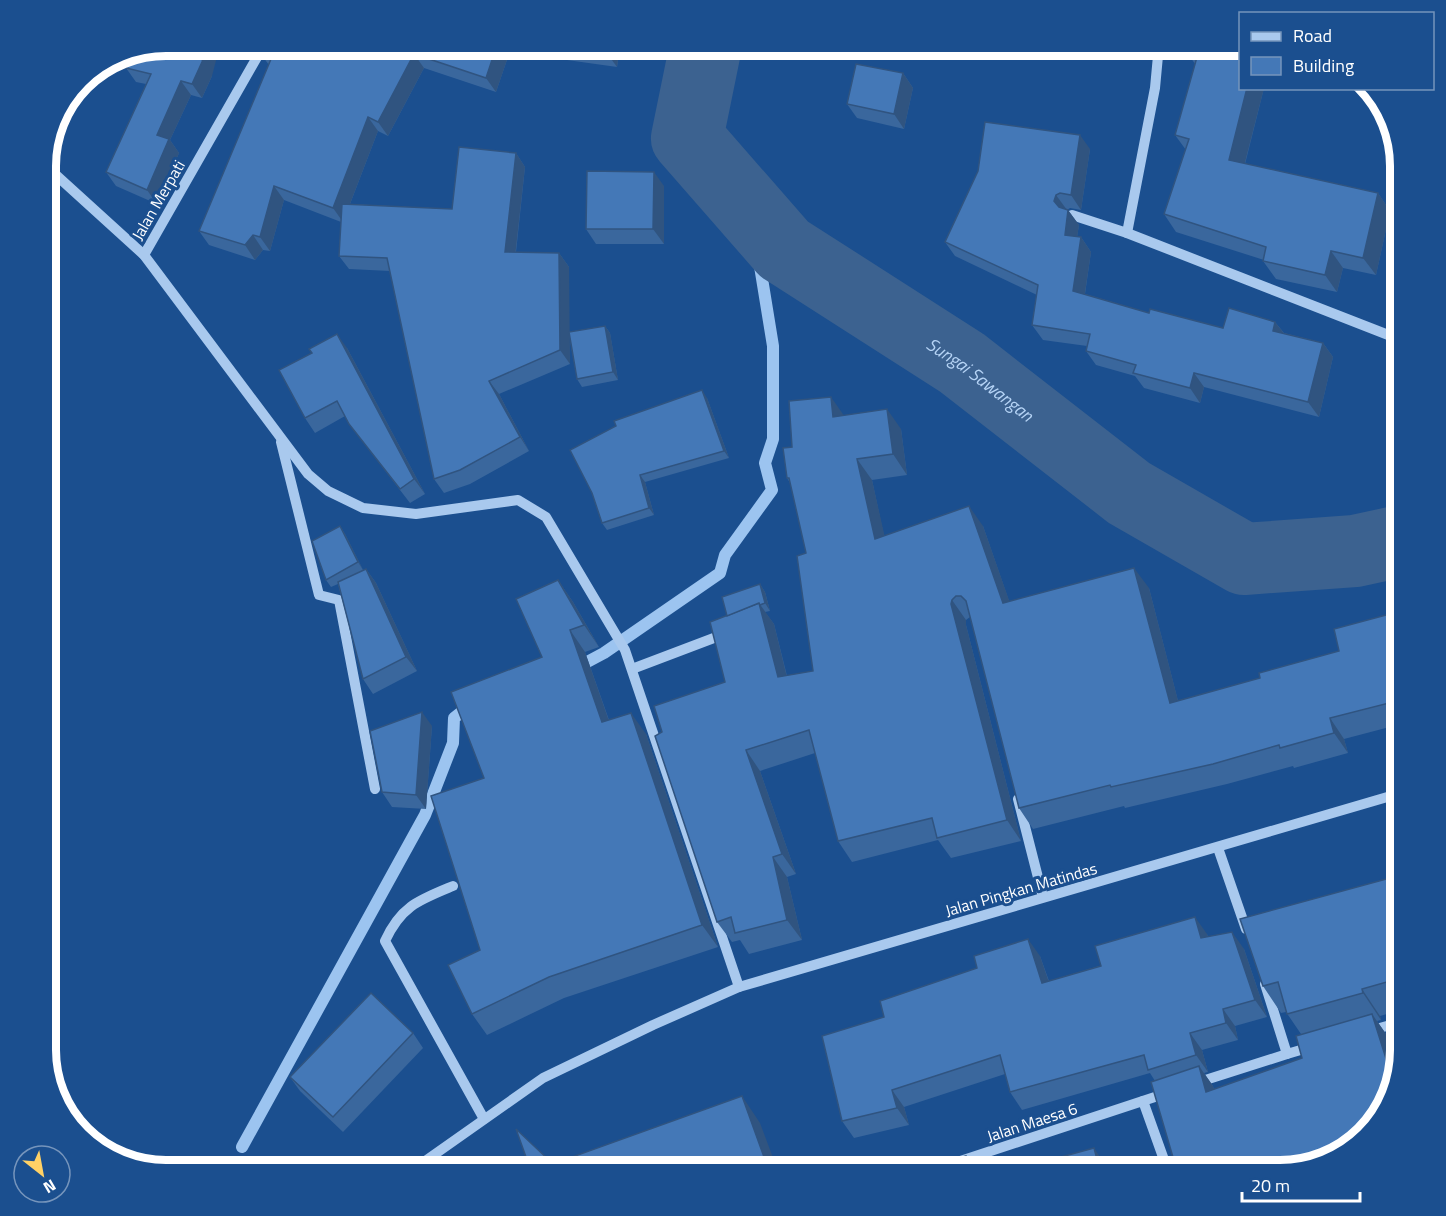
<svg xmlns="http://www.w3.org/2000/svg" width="1446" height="1216" font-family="'Titillium Web',sans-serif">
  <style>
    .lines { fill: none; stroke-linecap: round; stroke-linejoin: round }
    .stream { stroke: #9cc4f0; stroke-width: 12 }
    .river { stroke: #3c6290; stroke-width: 72 }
    .minor { stroke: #a9c9ee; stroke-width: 10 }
    .wall { fill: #3a679d }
    .shaded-wall { fill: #305480 }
    .building { fill: #4478b7; stroke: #305480; stroke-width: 1.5 }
    .labels { text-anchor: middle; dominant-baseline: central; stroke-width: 6; stroke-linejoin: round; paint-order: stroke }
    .street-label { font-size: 16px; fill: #fff; stroke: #1b4f8f }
    .water-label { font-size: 18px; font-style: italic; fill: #b5d3f5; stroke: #1b4f8f }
    .rim { fill: none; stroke: #fff; stroke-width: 8 }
  </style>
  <rect width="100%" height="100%" fill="#1b4f8f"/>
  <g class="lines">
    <g class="stream">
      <polyline points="574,669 604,653 720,573 725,555 772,490 765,463 773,439 773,346 751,211"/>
      <polyline points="242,1147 425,815 453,743 454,718 473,703"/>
    </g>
    <path class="river" id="s1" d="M706,45L687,138L784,249L962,363L1129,493L1244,559L1355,551L1401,541"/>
    <g class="minor">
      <polyline points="45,165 144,255 308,474 328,491 363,508 416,514 518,500 546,517 625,650 739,987"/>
      <polyline points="1072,215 1127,233 1396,338"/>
      <polyline points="1127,233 1155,88 1159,45"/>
      <polyline points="144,255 264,45"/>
      <polyline points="281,442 319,595 339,600 375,789"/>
      <polyline points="632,669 727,633"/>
      <polyline points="1018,799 1043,897"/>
      <polyline points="1218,848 1246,929"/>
      <path d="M453,886C419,900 401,906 385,941L484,1119"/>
      <polyline points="1265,984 1287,1054 1314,1046"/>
      <polyline points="1369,1031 1401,1022"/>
      <polyline points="1196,1083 1287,1054"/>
      <polyline points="1143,1101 1168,1171"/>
      <polyline points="411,1171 543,1078 653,1025 739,987 1401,793"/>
      <polyline points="930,1171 1167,1093"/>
    </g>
  </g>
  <g class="wall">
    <polygon points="512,45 496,92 424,68 388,136 378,131 350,204 452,209 516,153 525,167 516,252 559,253 569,267 569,332 605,326 610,333 618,380 582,387 577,379 569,335 570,364 499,394 529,451 470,484 444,493 434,479 390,271 349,269 339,256 341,222 284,200 270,251 263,250 255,260 209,245 199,231 269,65 263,57"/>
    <polygon points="557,45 620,45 617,67 567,60"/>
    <polygon points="1192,45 1240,88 1264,88 1245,164 1378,193 1390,211 1376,275 1343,268 1337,292 1276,279 1263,261 1264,260 1176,232 1164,214 1186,150 1175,135 1195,64 1189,55"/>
    <polygon points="126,68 212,76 202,98 191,95 170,140 179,153 157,204 116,186 106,172 146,84 136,82"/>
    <polygon points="903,73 913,88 904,129 857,118 847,104"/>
    <polygon points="1090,149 1081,210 1070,208 1067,210 1068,210 1079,225 1077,237 1081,237 1091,252 1085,294 1149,313 1223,328 1275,322 1284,333 1323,343 1333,357 1319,417 1204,387 1200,403 1144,388 1135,376 1096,365 1086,351 1087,346 1043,340 1032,325 1037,295 955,256 945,242"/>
    <polygon points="664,186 664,244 596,244 586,229"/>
    <polygon points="347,348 425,494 410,503 360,438 345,416 315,433 305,418"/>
    <polygon points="707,398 729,458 645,482 654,515 607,530 602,523 592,493"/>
    <polygon points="844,416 901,429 907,475 872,480 884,536 983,526 1009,601 1149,588 1178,701 1260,678 1339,651 1401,611 1401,724 1344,739 1348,753 1294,768 1293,766 1227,784 1125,808 1124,806 1033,829 1019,808 970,617 966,620 966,625 1021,841 951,858 938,840 852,862 838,841 815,753 760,771 796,874 787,877 802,940 749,954 740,940 732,942 717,922 662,732 725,682 727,616 760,584 765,592 770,611 765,612 774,624 787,676 813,671 806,553 790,483 787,478 792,447"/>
    <polygon points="340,526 345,534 363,570 366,569 376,583 417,671 373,694 363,679 338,584 331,587 326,580"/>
    <polygon points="558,580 573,602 599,647 585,652 609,720 646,734 718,947 564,998 487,1035 472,1014 480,950 484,778 542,657"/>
    <polygon points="432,726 426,809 392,807 382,792"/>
    <polygon points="1401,875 1401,1010 1380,1016 1381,1020 1377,1021 1386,1034 1397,1069 1392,1096 1371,1130 1155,1081 1150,1073 1022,1110 1010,1092 1005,1074 904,1107 909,1125 854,1138 842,1121 884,1017 1040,956 1049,981 1207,934 1208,937 1244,949 1267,1017 1235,1026 1238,1040 1202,1050 1208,1072 1204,1073 1213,1086 1214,1090 1302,1058 1301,1034 1286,1012 1281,1013 1263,986"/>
    <polygon points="413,1033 423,1048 343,1132 300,1091 290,1077"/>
  </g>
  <g class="shaded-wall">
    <polygon points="206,45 220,45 212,76 202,98 192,84"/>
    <polygon points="497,45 512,45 496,92 486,78"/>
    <polygon points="607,45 620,45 617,67 606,52"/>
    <polygon points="414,54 424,68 388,136 378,122"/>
    <polygon points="903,73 913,88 904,129 894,114"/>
    <polygon points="181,81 191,95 170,140 179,153 157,204 147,190 157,135"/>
    <polygon points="1247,88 1264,88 1241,178 1229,160"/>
    <polygon points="368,117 378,131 343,222 333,208"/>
    <polygon points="1080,135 1090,149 1081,210 1071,195"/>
    <polygon points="516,153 525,167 514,266 505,252"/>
    <polygon points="654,172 664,186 664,244 653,229"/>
    <polygon points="274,186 284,200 270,251 260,237"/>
    <polygon points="1378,193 1390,211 1376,275 1363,258"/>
    <polygon points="1056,195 1067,210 1065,216 1054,201"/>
    <polygon points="1068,210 1079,225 1075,250 1065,235"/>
    <polygon points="253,235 263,250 255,260 245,245"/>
    <polygon points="1081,237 1091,252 1083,306 1073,291"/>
    <polygon points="1331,251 1343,268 1337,292 1325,275"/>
    <polygon points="559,253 569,267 570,364 560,350"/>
    <polygon points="1275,322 1286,336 1273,331"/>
    <polygon points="605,326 610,333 618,380 613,372"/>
    <polygon points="337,334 347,348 425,494 414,479"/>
    <polygon points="1323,343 1333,357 1319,417 1308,402"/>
    <polygon points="1194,373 1204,387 1200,403 1190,388"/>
    <polygon points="489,381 499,394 529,451 520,437"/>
    <polygon points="702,390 707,398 729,458 724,451"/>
    <polygon points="831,397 845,417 833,417"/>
    <polygon points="887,409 901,429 907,475 893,454"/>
    <polygon points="857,459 872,480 890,560 875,539"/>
    <polygon points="640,475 645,482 654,515 649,508"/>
    <polygon points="969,506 983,526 1017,623 1003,603"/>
    <polygon points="340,526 345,534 363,570 358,562"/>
    <polygon points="1134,568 1149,588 1184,724 1170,703"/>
    <polygon points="366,569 376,583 417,671 406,657"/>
    <polygon points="558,580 573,602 599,647 584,625"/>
    <polygon points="760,584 765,592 770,611 765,603"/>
    <polygon points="952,600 966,620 966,625 1021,841 1007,820 951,604"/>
    <polygon points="759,603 774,624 792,698 778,677"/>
    <polygon points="570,630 585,652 617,744 602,722"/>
    <polygon points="422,712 432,726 426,809 416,795"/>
    <polygon points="631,713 646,734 718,947 702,925"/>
    <polygon points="1330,718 1344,739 1348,753 1334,733"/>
    <polygon points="746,750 760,771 796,874 782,854"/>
    <polygon points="773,857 787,877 802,940 787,920"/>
    <polygon points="1195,917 1207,934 1213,956 1201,938"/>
    <polygon points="1232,932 1244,949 1267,1017 1255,1000"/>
    <polygon points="1028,939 1040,956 1055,1000 1042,983"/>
    <polygon points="1362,989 1380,1016 1381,1020 1363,993"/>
    <polygon points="1223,1009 1235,1026 1238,1040 1226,1023"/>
    <polygon points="1372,1014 1386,1034 1397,1069 1394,1084"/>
    <polygon points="1190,1033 1202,1050 1208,1072 1196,1055"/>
    <polygon points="1199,1066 1213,1086 1220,1112 1206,1092"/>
    <polygon points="892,1090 904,1107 909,1125 897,1108"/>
    <polygon points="742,1096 760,1123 778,1171 769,1171"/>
    <polygon points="1094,1148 1104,1163 1106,1171 1100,1171"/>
    <polygon points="966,1156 977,1171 971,1171"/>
  </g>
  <g class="building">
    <polygon points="166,45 206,45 202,62 192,84 181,81 157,135 169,139 147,190 106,172 151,74 126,68 130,52"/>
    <polygon points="270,45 497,45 486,78 414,54 378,122 368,117 333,208 274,186 260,237 253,235 245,245 199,231 271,59 263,57"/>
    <polygon points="557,45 607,45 606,52"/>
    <polygon points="1192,45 1240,45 1240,88 1247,88 1229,160 1378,193 1363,258 1331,251 1325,275 1263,261 1266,247 1164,214 1189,139 1175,135 1197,57 1189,55"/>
    <polygon points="856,64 903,73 894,114 847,104"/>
    <polygon points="985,122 1080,135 1071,195 1060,193 1056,195 1054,201 1059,207 1068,210 1065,235 1081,237 1073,291 1149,313 1150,309 1223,328 1229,308 1275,322 1273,331 1323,343 1308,402 1194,373 1190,388 1133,373 1136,365 1086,351 1090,334 1032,325 1038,285 945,242 978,171"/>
    <polygon points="459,147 516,153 505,252 559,253 560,350 489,381 520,437 460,470 434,479 387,258 339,256 342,204 452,209"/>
    <polygon points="587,171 654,172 653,229 586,229"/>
    <polygon points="605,326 613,372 577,379 569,332"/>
    <polygon points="337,334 414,479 400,489 349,424 337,401 305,418 279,370 312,353 309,349"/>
    <polygon points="702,390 724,451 640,475 649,508 602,523 592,493 570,450 616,426 614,421"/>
    <polygon points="831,397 833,417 887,409 893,454 857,459 875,539 969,506 1003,603 1134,568 1170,703 1260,678 1259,673 1339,651 1334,629 1401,611 1401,700 1330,718 1334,733 1280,748 1279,745 1213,764 1111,787 1110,785 1019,808 966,601 961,596 956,596 952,600 951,604 1007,820 937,838 932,818 838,841 809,730 746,750 782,854 773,857 787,920 735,933 731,917 717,922 655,736 662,732 654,706 725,682 710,622 759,603 778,677 813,671 797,556 806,553 789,478 787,478 783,448 792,447 789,401"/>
    <polygon points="340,526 358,562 326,580 312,541"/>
    <polygon points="366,569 406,657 363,679 338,582"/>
    <polygon points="558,580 584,625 570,630 602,722 631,713 702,925 549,977 472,1014 448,965 480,950 431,796 484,778 451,692 542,657 516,599"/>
    <polygon points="760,584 765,603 760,605 759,603 727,616 722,597"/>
    <polygon points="422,712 416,795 382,792 370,731"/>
    <polygon points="1401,875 1401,978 1362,989 1363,993 1287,1014 1278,982 1263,986 1240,919"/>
    <polygon points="1195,917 1201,938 1232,932 1255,1000 1223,1009 1226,1023 1190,1033 1196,1055 1148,1070 1144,1055 1010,1092 1000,1055 892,1090 897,1108 842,1121 822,1036 884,1017 880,1001 977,968 974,956 1028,939 1042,983 1101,966 1095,946"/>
    <polygon points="371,993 413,1033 333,1117 290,1077"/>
    <polygon points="1372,1014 1394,1084 1392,1096 1371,1130 1327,1162 1280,1171 1177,1171 1151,1082 1199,1066 1206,1092 1302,1058 1296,1036"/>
    <polygon points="742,1096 769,1171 531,1171 516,1129 553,1164"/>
    <polygon points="1094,1148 1100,1171 1041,1171 1039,1163"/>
    <polygon points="966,1156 971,1171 919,1171"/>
    <polygon points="205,1158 229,1171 198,1171"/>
  </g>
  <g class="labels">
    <g class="street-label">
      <text transform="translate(158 200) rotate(-60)">Jalan Merpati</text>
      <text transform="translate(1021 889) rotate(-16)">Jalan Pingkan Matindas</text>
      <text transform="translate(1032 1122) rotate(-18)">Jalan Maesa 6</text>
    </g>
    <g class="water-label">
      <text stroke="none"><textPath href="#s1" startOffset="478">Sungai Sawangan</textPath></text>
    </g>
  </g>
  <path d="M0 0H1446V1216H0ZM166 56H1280A110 110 0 0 1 1390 166V1050A110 110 0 0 1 1280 1160H166A110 110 0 0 1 56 1050V166A110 110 0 0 1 166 56Z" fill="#1b4f8f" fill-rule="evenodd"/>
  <path class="rim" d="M166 56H1280A110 110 0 0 1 1390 166V1050A110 110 0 0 1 1280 1160H166A110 110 0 0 1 56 1050V166A110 110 0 0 1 166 56Z"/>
  <rect x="1239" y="12" width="195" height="78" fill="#1b4f8f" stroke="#7695bc" stroke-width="1.5"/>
  <rect x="1251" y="32" width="30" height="9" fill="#a9c9ee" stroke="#7695bc" stroke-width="1.5"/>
  <text x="1293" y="42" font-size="18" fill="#ffffff">Road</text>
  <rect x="1251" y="57" width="30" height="18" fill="#4478b7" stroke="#7695bc" stroke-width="1.5"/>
  <text x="1293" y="72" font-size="18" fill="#ffffff">Building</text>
  <g transform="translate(42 1174) rotate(149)"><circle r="28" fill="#1b4f8f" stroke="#7695bc" stroke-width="1.5"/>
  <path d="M0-4.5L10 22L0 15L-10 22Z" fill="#ffd166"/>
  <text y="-9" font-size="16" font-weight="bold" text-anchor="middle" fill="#ffffff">N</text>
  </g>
  <path d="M1242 1192v9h118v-9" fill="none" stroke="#ffffff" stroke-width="3"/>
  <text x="1251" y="1192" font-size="18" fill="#ffffff" stroke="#1b4f8f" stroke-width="4.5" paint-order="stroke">20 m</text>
</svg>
